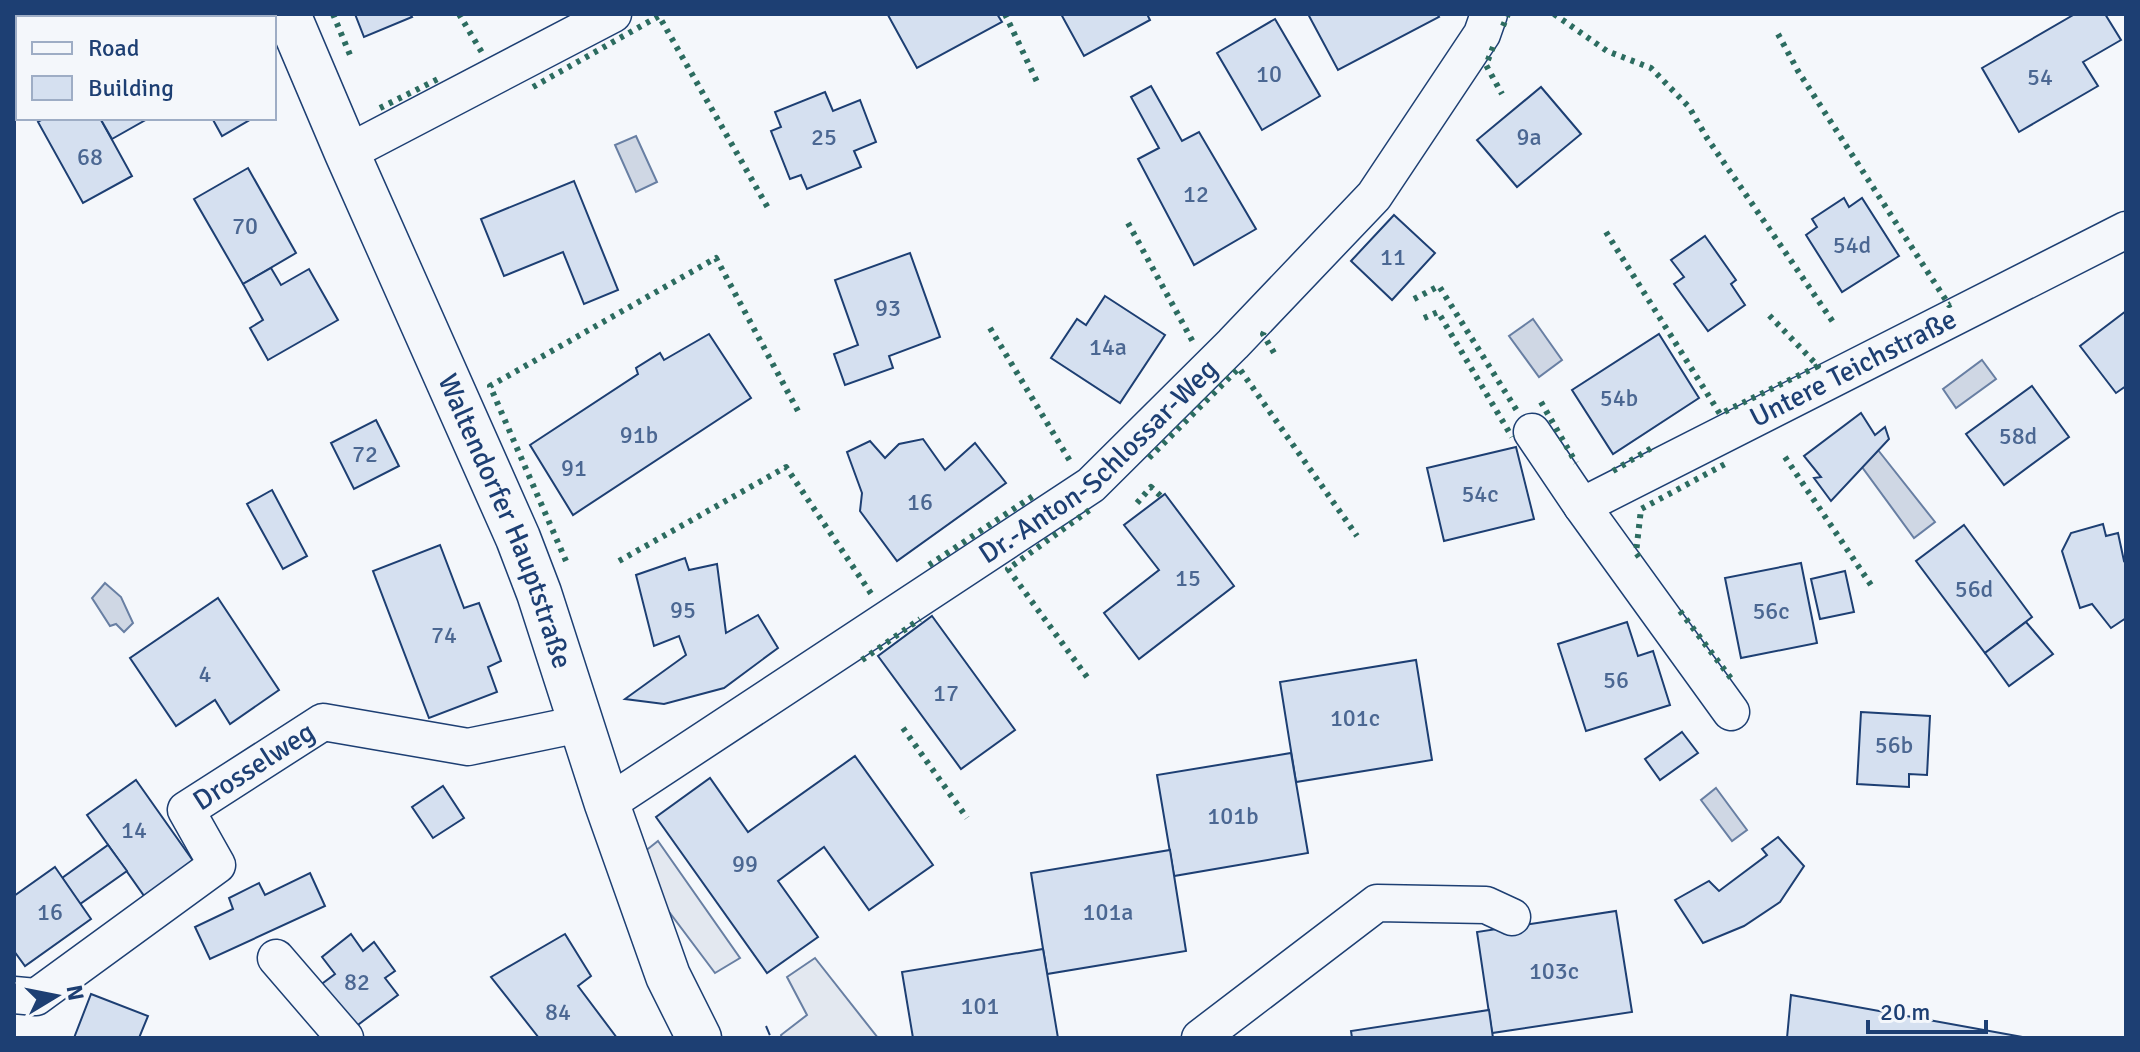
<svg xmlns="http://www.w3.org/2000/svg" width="2140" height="1052" font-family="Signika,sans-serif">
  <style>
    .parking { fill: #e3e8f0; stroke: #687fa3; stroke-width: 2 }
    .water { fill: #cfd7e4; stroke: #687fa3; stroke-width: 2 }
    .building { fill: #d5e0f0; stroke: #1d3f73; stroke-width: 2 }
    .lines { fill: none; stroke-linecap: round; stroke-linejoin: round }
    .street-casing { stroke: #1d3f73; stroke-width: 39 }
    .secondary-casing { stroke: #1d3f73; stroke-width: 47 }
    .street { stroke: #f4f7fb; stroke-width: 36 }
    .secondary { stroke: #f4f7fb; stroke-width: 44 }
    .hedge { stroke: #2c6c60; stroke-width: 6; stroke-dasharray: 4 6; stroke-linecap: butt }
    .fence { stroke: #1d3f73; stroke-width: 2; stroke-dasharray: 10 4; stroke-linecap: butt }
    .labels { text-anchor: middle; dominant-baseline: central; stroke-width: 6; stroke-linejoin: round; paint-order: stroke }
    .number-label { font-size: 24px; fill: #4b6792 }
    .street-label { font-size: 28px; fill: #1d3f73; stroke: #f4f7fb }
  </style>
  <rect width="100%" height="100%" fill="#f4f7fb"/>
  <g class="parking">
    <polygon points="658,841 740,958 715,973 658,897 644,852"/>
    <polygon points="815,958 878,1038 782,1038 781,1035 807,1015 787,977"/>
  </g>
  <g class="water">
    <polygon points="636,136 657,182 636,192 615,145"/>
    <polygon points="1533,319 1562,360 1539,377 1509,336"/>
    <polygon points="1982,360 1996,379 1956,408 1943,389"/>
    <polygon points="1878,450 1935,522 1914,538 1862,467"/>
    <polygon points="105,583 121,597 133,623 124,632 116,624 110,626 92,598"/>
    <polygon points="1716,788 1747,830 1732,841 1701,800"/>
  </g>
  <g class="building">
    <polygon points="14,14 55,14 57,18 18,18 18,89 14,90"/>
    <polygon points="355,14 410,14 412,17 364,37"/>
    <polygon points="891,14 997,14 1002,22 917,68 888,15"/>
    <polygon points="1061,14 1147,14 1150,20 1084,56"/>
    <polygon points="1308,14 1437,14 1439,17 1338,70"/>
    <polygon points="2075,14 2105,14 2121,40 2083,62 2098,86 2019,132 1982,68"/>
    <polygon points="1275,19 1320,96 1262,130 1217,53"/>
    <polygon points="1151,86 1182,141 1199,132 1256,229 1194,265 1138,159 1159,148 1131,97"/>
    <polygon points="1541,87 1581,134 1517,187 1477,140"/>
    <polygon points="825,92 833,111 860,100 876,142 854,151 861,167 807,189 801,175 790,179 771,131 781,127 775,112"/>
    <polygon points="45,118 100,118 132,176 83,203 38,122"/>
    <polygon points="100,118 149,118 112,139"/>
    <polygon points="212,118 253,118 222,136"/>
    <polygon points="248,168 296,253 243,284 194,199"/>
    <polygon points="574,181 618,290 584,304 563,252 504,276 481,219"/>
    <polygon points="1844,198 1849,207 1862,198 1899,256 1842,292 1806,235 1817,227 1812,219"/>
    <polygon points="1394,215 1435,253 1392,300 1351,261"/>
    <polygon points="1705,236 1736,280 1731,284 1745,305 1708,331 1674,284 1684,277 1671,260"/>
    <polygon points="910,253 940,337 889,356 893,368 845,385 834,354 858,345 835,280"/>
    <polygon points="271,268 281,285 309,269 338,320 268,360 250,328 263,320 243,284"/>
    <polygon points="1105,296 1165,335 1120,403 1051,358 1077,319 1086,325"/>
    <polygon points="2126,311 2126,386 2116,393 2080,346"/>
    <polygon points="709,334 751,398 573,515 530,445 638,374 636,368 660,353 664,360"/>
    <polygon points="1659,334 1699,398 1613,454 1572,390"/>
    <polygon points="2032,386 2069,437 2004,485 1966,434"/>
    <polygon points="1861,413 1875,435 1885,427 1889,439 1831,501 1814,478 1821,477 1804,456"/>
    <polygon points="376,420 399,466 354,489 331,443"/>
    <polygon points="923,439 945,470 975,443 1006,483 897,561 860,511 862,493 847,452 870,441 885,458 899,444"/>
    <polygon points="1516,447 1534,519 1444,541 1427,468"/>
    <polygon points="272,490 307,556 283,569 247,504"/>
    <polygon points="1165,494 1234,586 1139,659 1104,613 1159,570 1124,525"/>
    <polygon points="2103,524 2106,536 2118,533 2124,561 2126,560 2126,618 2111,628 2092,604 2080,608 2062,551 2071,533"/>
    <polygon points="1964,525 2032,617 1985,653 1916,561"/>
    <polygon points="440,545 464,608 479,603 501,661 488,667 497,692 429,718 373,571"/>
    <polygon points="685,558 689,570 717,564 726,633 758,615 778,648 724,688 664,704 625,699 686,655 679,636 654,646 636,575"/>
    <polygon points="1801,563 1817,643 1741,658 1725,578"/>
    <polygon points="1845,571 1854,612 1820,619 1811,579"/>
    <polygon points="218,598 279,690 230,724 215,700 176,726 130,658"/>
    <polygon points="932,616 1015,730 961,769 878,656"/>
    <polygon points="1627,622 1638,656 1653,651 1670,705 1586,731 1558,644"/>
    <polygon points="2026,622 2053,654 2009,686 1985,653"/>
    <polygon points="1416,660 1432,760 1296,782 1280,682"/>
    <polygon points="1861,712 1930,716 1927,775 1909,774 1909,787 1857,784"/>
    <polygon points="1682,732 1698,753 1660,780 1645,759"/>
    <polygon points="1291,753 1308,853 1174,876 1157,775"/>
    <polygon points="855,756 933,865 869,910 824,847 778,881 818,937 767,973 656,817 710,778 748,832"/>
    <polygon points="136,780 196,865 147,900 87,815"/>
    <polygon points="443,786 464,818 433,838 412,807"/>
    <polygon points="1778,837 1804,866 1780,902 1744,926 1703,943 1675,900 1709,881 1719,891 1767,855 1762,849"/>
    <polygon points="108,845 127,871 80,904 62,878"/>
    <polygon points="1170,850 1186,951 1047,974 1031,873"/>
    <polygon points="55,867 91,919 25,966 14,951 14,896"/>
    <polygon points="310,873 325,906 210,959 195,927 233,909 229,898 259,883 265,895"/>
    <polygon points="1616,911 1632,1012 1492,1033 1477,932"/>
    <polygon points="351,934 363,951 374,942 395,971 385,978 398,995 351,1030 319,986 335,974 322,957"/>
    <polygon points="565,934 591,976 578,986 617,1038 539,1038 491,977"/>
    <polygon points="1043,949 1058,1038 913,1038 902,972"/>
    <polygon points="91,994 148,1016 139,1038 74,1038"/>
    <polygon points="1791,995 2028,1038 1787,1038"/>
    <polygon points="1489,1010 1493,1038 1352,1038 1351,1031"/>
  </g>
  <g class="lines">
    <defs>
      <g id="street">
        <polyline points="347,153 613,14"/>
        <polyline points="1532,432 1582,506 1731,712"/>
        <path id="s1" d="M1582,506L2126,230"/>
        <path id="s2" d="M607,804L1091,485L1233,344L1374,196L1482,34L1489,14"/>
        <polyline points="276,958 345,1038"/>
        <path id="s3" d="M14,995L36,997L217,865L186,810L323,722L468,747L580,724"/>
        <polyline points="1200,1038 1377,903 1486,905 1512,917"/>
      </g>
      <g id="secondary">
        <path id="s4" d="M288,14L347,153L518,538L539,593L607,804L668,976L699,1038"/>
      </g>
    </defs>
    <use href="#street" class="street-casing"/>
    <use href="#secondary" class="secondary-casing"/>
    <use href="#street" class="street"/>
    <use href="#secondary" class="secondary"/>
    <g class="hedge">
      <polyline points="333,14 350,55"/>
      <polyline points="459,14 484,56"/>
      <polyline points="1005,14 1038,84"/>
      <polyline points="1554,14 1607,51 1651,68 1689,107 1707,138 1833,322"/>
      <polyline points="1503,26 1508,14"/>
      <polyline points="1778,34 1798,71 1949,305 1951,304"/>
      <polyline points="1493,47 1486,65 1502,94"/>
      <polyline points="533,87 659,16 768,208"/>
      <polyline points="380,108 440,78"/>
      <polyline points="1128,223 1193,342"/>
      <polyline points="1606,232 1720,414 1818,366 1766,312"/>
      <polyline points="1414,299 1439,286 1519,414"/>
      <polyline points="1424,318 1438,312 1512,437"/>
      <polyline points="990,328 1070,461"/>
      <polyline points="1264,332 1263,334 1277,358"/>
      <polyline points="1541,402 1576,463"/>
      <polyline points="1785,457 1873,588"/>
      <polyline points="1149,458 1239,368 1357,536"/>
      <polyline points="1613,471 1655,446"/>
      <polyline points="1137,503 1151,487 1164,499"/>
      <polyline points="1639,557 1636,553 1641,509 1725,464"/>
      <polyline points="566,561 490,386 716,258 798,411"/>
      <polyline points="619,561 786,467 872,595"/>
      <polyline points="929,565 1036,494"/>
      <polyline points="1680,611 1733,681"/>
      <polyline points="862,660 920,619"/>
      <polyline points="1087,677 1008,569 1091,509"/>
      <polyline points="903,728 967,818"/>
    </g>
    <polyline class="fence" points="766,1026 771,1038"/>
  </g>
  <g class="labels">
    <g class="number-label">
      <text x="1269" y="74">10</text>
      <text x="2040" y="77">54</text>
      <text x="824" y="137">25</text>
      <text x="1529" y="137">9a</text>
      <text x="90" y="157">68</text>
      <text x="1196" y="194">12</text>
      <text x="245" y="226">70</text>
      <text x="1852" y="245">54d</text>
      <text x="1393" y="257">11</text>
      <text x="888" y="308">93</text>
      <text x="1108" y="347">14a</text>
      <text x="1619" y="398">54b</text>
      <text x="639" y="435">91b</text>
      <text x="2018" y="436">58d</text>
      <text x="365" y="454">72</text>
      <text x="574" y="468">91</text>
      <text x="1480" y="494">54c</text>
      <text x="920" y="502">16</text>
      <text x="1188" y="578">15</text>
      <text x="1974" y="589">56d</text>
      <text x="683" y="610">95</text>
      <text x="1771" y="611">56c</text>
      <text x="444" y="635">74</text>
      <text x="205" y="674">4</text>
      <text x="1616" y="680">56</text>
      <text x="946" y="693">17</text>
      <text x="1355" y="718">101c</text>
      <text x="1894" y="745">56b</text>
      <text x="1233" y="816">101b</text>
      <text x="134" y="830">14</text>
      <text x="745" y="864">99</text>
      <text x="50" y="912">16</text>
      <text x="1108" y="912">101a</text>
      <text x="1554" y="971">103c</text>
      <text x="357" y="982">82</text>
      <text x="980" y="1006">101</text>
      <text x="558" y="1012">84</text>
    </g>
    <g class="street-label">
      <text stroke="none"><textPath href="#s1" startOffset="304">Untere Teichstraße</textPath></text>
      <text stroke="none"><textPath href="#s2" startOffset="600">Dr.-Anton-Schlossar-Weg</textPath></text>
      <text stroke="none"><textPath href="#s4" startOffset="552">Waltendorfer Hauptstraße</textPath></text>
      <text stroke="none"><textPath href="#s3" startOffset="390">Drosselweg</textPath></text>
    </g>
  </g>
  <rect width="2140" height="1052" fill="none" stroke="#1d3f73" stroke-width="32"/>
  <rect x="16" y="16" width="260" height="104" fill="#f4f7fb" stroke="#9eadc5" stroke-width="2"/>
  <rect x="32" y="42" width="40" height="12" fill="#f4f7fb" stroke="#9eadc5" stroke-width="2"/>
  <text x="88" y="56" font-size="24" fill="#1d3f73">Road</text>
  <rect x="32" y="76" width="40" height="24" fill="#d5e0f0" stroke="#9eadc5" stroke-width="2"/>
  <text x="88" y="96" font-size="24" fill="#1d3f73">Building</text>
  <g transform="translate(56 996) rotate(80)" stroke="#f4f7fb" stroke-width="6" paint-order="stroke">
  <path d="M0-6L14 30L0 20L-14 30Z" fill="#1d3f73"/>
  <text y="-12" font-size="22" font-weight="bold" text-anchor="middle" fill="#1d3f73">N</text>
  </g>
  <path d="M1868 1020v12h118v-12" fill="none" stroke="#1d3f73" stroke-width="4"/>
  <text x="1880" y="1020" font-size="24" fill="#1d3f73" stroke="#f4f7fb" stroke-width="6" paint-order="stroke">20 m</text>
</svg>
